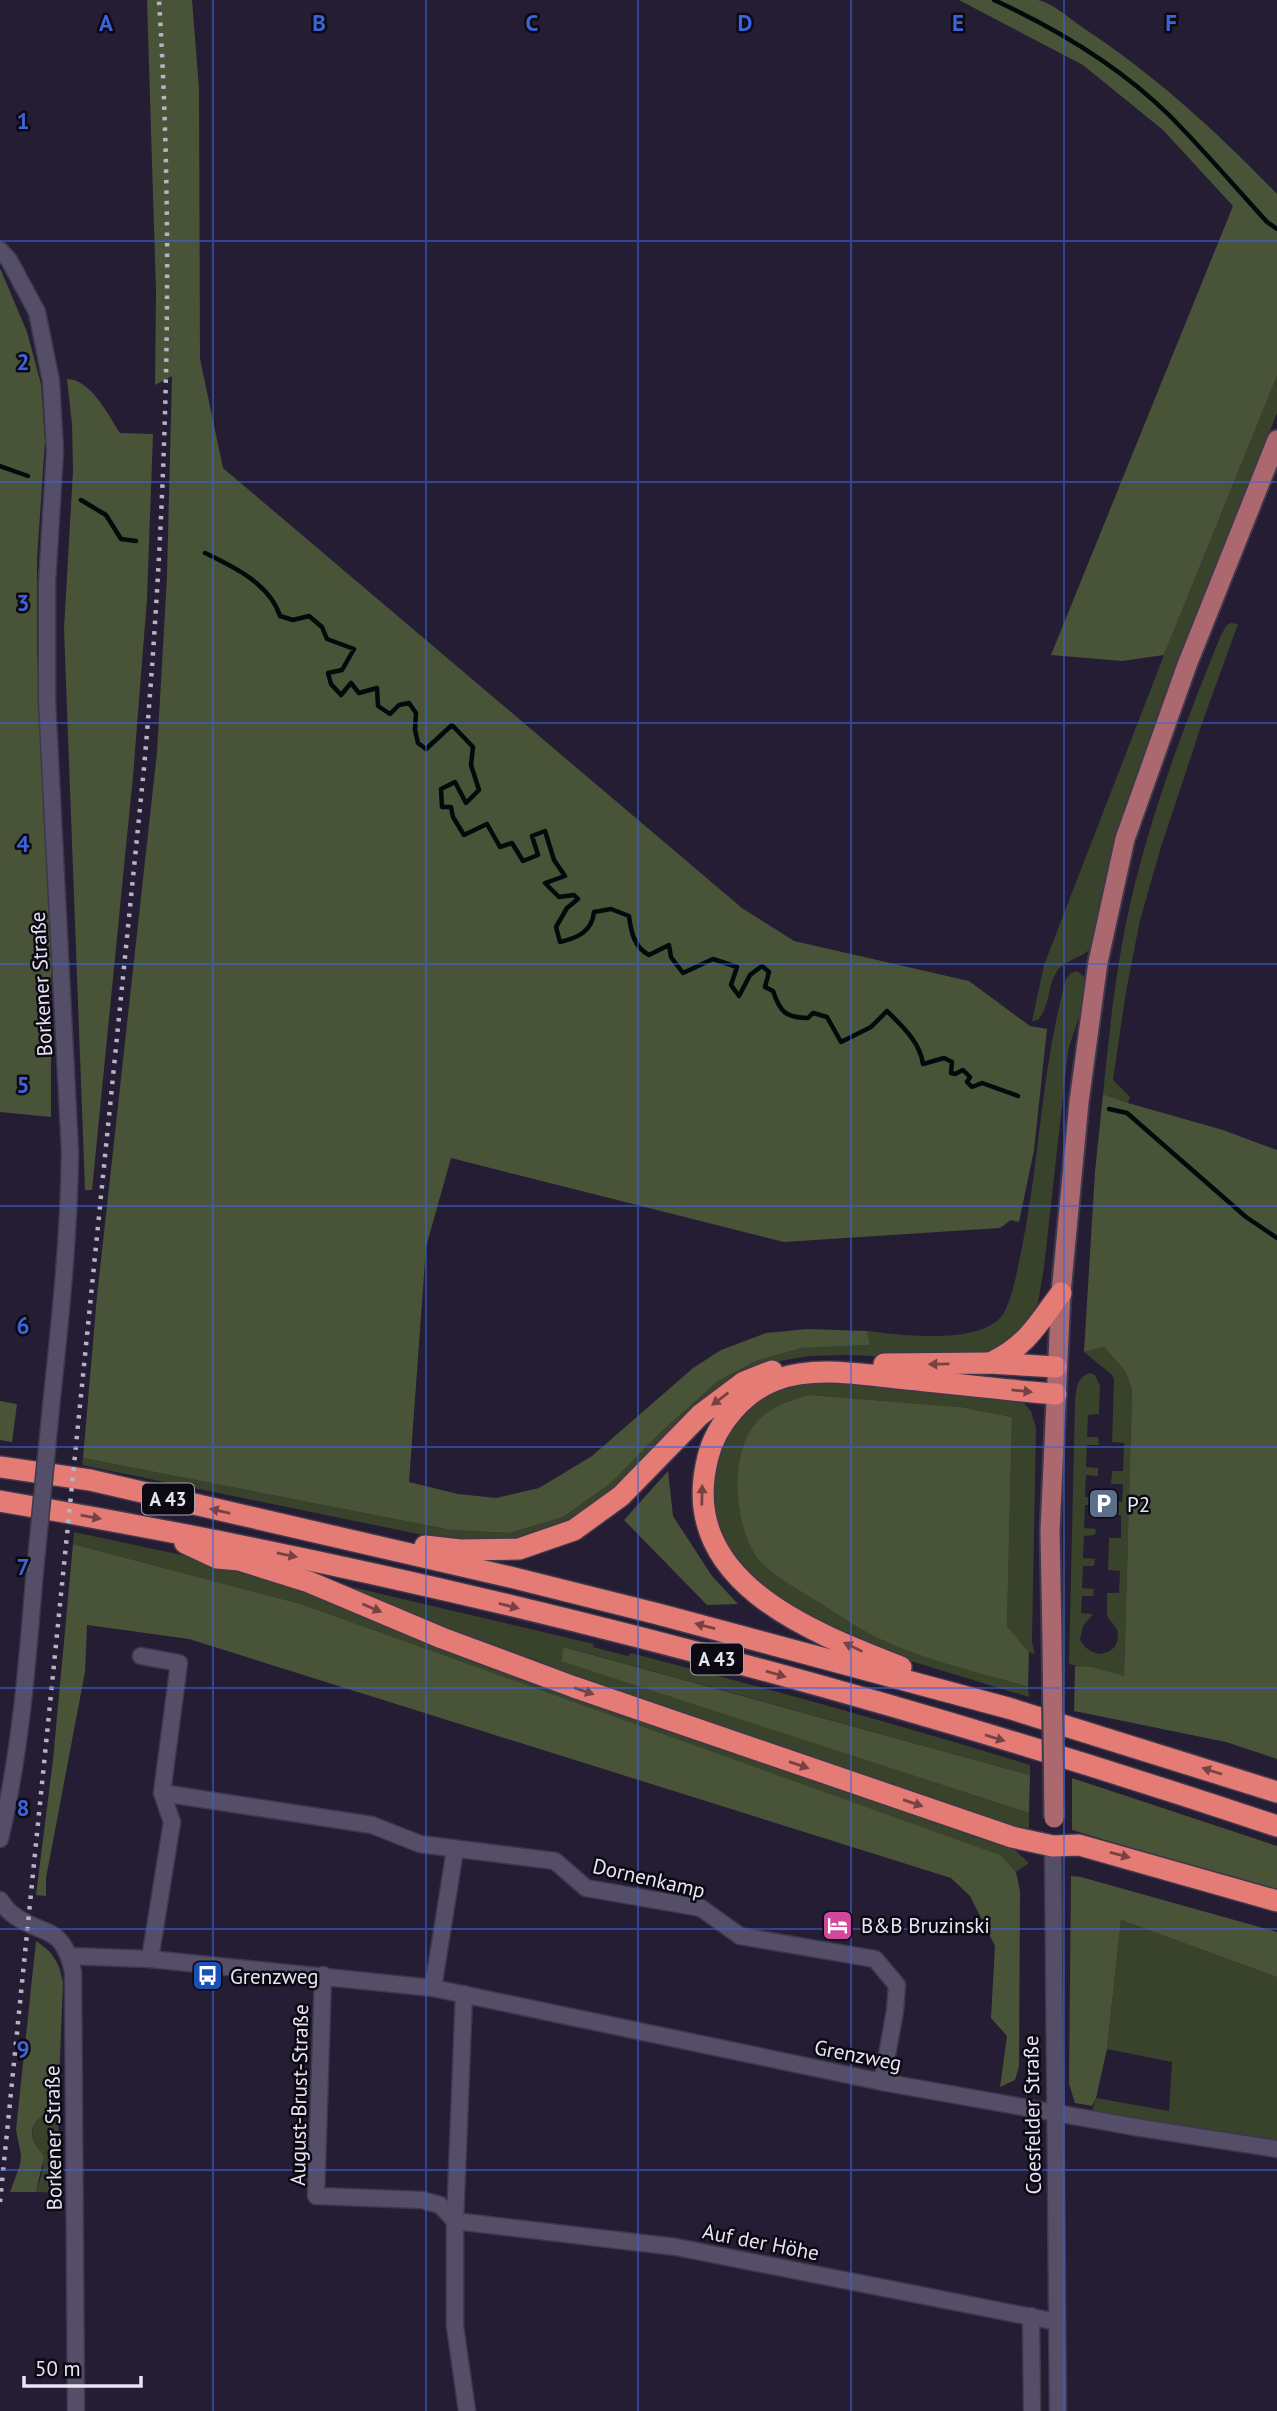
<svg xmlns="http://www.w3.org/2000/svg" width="1277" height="2411" font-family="'PT Sans',sans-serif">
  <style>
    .green { fill: #39422a }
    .forest { fill: #495338 }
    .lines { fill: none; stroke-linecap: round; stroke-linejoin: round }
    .stream { stroke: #000b0c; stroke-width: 4.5 }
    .minor-casing { stroke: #3e384b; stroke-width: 19 }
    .major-casing { stroke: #3e384b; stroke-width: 23 }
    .highway-casing { stroke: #3e384b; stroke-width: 24 }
    .minor { stroke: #554e68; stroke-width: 16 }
    .major { stroke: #ab696f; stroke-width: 19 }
    .highway { stroke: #e47b74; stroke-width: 21 }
    .rail { stroke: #b8b4c5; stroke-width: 4.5; stroke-dasharray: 3.5 7; stroke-linecap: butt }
    .minor-bridge-casing { stroke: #3e384b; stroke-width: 19; stroke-linecap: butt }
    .major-bridge-casing { stroke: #3e384b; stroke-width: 23; stroke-linecap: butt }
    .minor-bridge { stroke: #554e68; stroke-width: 16 }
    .major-bridge { stroke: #ab696f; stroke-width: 19 }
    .oneway { fill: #784244 }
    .grid { fill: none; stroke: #3b64dc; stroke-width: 2; stroke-opacity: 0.55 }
    .labels { text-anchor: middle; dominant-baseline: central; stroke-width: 5; stroke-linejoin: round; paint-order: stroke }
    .shield { fill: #0c0913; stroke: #a5a2b0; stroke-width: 2 }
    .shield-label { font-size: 19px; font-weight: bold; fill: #e7e4f3 }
    .street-label { font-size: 21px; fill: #e7e4f3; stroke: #0c0913 }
    .poi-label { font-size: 21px; fill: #e7e4f3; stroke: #0c0913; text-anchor: start }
    .grid-label { font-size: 23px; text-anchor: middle; font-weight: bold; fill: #3b64dc; stroke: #0c0913; stroke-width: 5; stroke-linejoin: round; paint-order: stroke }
  </style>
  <rect width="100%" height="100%" fill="#241d34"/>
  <g class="green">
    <path d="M1277,376V413L1163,706L1092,947C1082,959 1064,959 1056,973C1047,988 1050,1007 1038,1020L1032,1021L1044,965L1164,655Z"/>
    <path d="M1231,623L1238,624L1201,726L1161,847L1140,920L1126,992L1113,1080L1130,1097L1128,1103L1103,1094C1108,1048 1112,1002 1120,956C1138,846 1179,738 1221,635L1227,625Z"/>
    <path d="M1077,971L1084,977C1089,999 1073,1030 1068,1052L1044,1267L1038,1303L1031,1320L995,1353L923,1358L848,1355L809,1356L780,1361L747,1373L629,1477L568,1524L519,1541L457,1542L82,1465L83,1458L451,1530L510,1533L563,1517L610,1484L662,1431L718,1381L756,1361L802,1348L869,1345L867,1331C901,1335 976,1345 1001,1317C1011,1305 1018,1267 1021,1252C1040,1162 1041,1068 1066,979L1071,973Z"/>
    <path d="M1104,1347L1125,1371L1132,1390L1124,1677L1069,1664L1075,1401C1077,1387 1076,1379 1089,1373L1095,1375L1100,1386L1099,1414L1088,1415L1087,1437H1098L1099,1445H1087L1086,1467L1098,1468V1476L1086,1475L1085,1497L1097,1498L1096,1505H1085L1084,1528L1096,1529L1095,1535L1084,1536L1083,1558L1095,1559L1094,1566H1083L1082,1588L1094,1589L1093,1596H1082L1081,1613L1093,1614L1083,1626L1080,1640C1095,1665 1123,1652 1117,1630C1115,1625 1110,1621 1107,1616V1593H1119L1120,1571L1108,1570L1109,1538H1121V1515H1110L1111,1501L1122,1502L1123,1484H1111L1112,1471H1123L1124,1443L1112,1442L1114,1380L1112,1375L1084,1352Z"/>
    <polygon points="812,1378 1022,1401 1031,1411 1036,1428 1032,1642 1035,1654 1029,1652 1007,1626 1012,1417 961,1407 809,1395 789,1401 948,1664 1028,1687 1029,1697 904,1659 802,1617 735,1565 712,1520 711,1473 726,1430 762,1393"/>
    <polygon points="74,1532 238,1567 1011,1846 1029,1863 1016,1872 999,1855 301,1604 73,1544"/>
    <path d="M343,1585L594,1644L593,1647L628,1656L631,1653C765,1688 898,1724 1030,1765V1775L565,1647L561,1660L1029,1813V1828H1018L504,1655Z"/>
    <polygon points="1121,1920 1277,1977 1277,2149 1090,2118 1096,2098 1169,2111 1172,2062 1107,2049"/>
    <path d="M58,2107L59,2193L36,2192C38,2184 43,2173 43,2165C43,2155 35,2147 33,2139C29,2121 44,2112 58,2107Z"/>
  </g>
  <g class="forest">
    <polygon points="147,0 192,0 199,88 200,359 223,468 742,908 794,941 969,981 1030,1026 1047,1029 1034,1150 1019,1222 1011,1220 1000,1228 784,1242 451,1158 426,1247 409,1482 458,1494 496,1498 539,1488 592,1456 693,1368 721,1350 766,1333 808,1329 867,1331 870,1345 802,1348 756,1361 718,1381 662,1431 610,1484 563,1517 510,1533 451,1530 83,1458 97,1296 157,752 167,576 172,376 155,385 156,292"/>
    <path d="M959,0C980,0 1018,0 1038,0C1052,3 1068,17 1079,25C1155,75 1214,129 1277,194V376L1164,655L1122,661L1051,655L1233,206L1163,130L1083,65Z"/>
    <polygon points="0,268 27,332 41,384 45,441 37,559 37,652 51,941 51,1117 0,1112"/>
    <path d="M67,379C91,379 108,415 120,433L153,434L147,599L133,776L92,1190H85L64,629L73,471L72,424Z"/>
    <polygon points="1103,1094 1128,1103 1223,1130 1277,1150 1277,1759 1226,1742 1074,1711 1075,1666 1091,1667 1124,1676 1132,1390 1125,1371 1104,1347 1084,1352 1095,1172"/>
    <path d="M809,1395L961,1407L1012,1417L1007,1626L1029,1652L1028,1687C977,1672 924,1660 876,1637C856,1627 836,1613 817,1601C798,1589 776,1578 760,1561C741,1539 734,1492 739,1464C746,1421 768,1406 809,1395Z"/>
    <polygon points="0,1401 17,1404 12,1442 0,1440"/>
    <polygon points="668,1471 673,1516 712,1576 738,1604 707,1605 624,1520"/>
    <polygon points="73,1544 301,1604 1000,1855 1016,1872 1020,1891 1019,2066 1015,2080 1000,2087 1007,2036 991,2018 995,1946 970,1896 951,1878 189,1639 87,1625 85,1672 46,1878 46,1896 36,1895 53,1760"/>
    <polygon points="564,1647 1030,1775 1029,1813 561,1661"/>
    <polygon points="1072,1778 1277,1846 1277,1891 1072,1830"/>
    <polygon points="1071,1876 1081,1877 1277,1932 1277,1977 1121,1920 1107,2049 1096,2098 1092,2106 1075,2103 1069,2084"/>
    <path d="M36,1941C53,1952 60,1963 63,1983L58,2107C44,2113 26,2123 34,2142C36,2147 41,2152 44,2157L36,2192H10L20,2165L21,2155L16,2130Z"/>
  </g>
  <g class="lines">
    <g class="stream">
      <path d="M994,0C1057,29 1119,66 1169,115C1203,149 1234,186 1267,222L1277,229"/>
      <polyline points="0,466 28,476"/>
      <polyline points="81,500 106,515 121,539 136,541"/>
      <path d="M205,553C234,567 270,584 280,616L293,620L309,616L322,627L327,639L354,649L342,670L328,673L331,684L341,695L351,683L359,693L377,688L378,706L390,714L399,705L409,703L416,713L415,730L418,743L426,749L452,725L473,747L471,765L479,790L466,803L455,782L441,789L442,807H451L453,817L464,835L487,824L500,847L512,843L523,861L538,855L532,836L545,831L554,860L565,876L545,883L559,897L574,895L578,899L567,908L556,927L560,942C577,938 592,932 594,912L611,909L629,916C631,932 634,947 649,955L669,945L671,957L683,973L713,959L737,967L731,985L739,996L750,975L762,966L769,972L765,987L773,991C780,1012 786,1018 808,1018L813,1013L827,1017L841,1042L871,1027L887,1011C902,1026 920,1042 923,1064L944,1058L952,1062L951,1073L955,1074L963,1070L970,1077L967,1082L972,1087L982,1083L1018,1096"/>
      <polyline points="1109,1109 1127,1113 1246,1217 1277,1238"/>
    </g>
    <defs>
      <g id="minor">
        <path d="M0,250L9,260L37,312L51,381L55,451L47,583V701L70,1152C69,1238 60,1322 51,1407"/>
        <polyline points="141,1656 179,1663 162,1793 172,1822 150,1959"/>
        <polyline points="162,1793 372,1825 420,1844 555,1861 586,1888 701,1908 740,1936 875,1959 897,1985 895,2011 882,2082"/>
        <path d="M0,1839C20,1754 27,1668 34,1581"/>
        <polyline points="1053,1846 1058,2411"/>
        <path d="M0,1900C3,1904 7,1910 11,1913C41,1938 62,1921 73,1972L76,2411"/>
        <polyline points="69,1956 150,1959 433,1988 882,2082 1135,2127 1277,2149"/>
        <polyline points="323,1975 316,2196 422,2200 440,2205 455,2221 676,2247 1057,2322"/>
        <polyline points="433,1988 455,1850"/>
        <polyline points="464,1994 455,2221 455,2326 467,2411"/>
        <polyline points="1031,2316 1032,2411"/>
      </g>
      <polyline id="major" points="1052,1639 1050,1531 1061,1293 1079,1102 1098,962 1125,839 1187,665 1277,440"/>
      <g id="highway">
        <path d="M992,1362C1027,1346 1039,1322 1061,1293"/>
        <polyline points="884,1364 989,1363 1056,1367"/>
        <polyline points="0,1467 90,1480 510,1577 658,1614 1008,1708 1277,1792"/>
        <path d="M0,1501C433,1574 861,1687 1277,1826"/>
        <polyline points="185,1543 217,1558 239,1560 309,1582 442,1638 574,1687 1012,1837 1053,1846 1079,1845 1277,1901"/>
        <polyline points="425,1546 460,1550 519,1549 574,1530 621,1496 700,1415 744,1382 772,1371"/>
        <path d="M901,1667C808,1631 676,1580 708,1457C716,1424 744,1392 776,1380C813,1366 859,1374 897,1378C950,1383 1003,1390 1056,1394"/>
      </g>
    </defs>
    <use href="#minor" class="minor-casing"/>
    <use href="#major" class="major-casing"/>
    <use href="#highway" class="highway-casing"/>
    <use href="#minor" class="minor"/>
    <use href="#major" class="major"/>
    <use href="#highway" class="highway"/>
    <path class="rail" d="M0,2202L144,768C166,513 175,256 159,0"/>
    <defs>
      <polyline id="minor-bridge" points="34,1581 51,1407"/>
      <polyline id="major-bridge" points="1052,1639 1054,1818"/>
    </defs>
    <use href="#minor-bridge" class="minor-bridge-casing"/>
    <use href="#major-bridge" class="major-bridge-casing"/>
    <use href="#minor-bridge" class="minor-bridge"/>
    <use href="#major-bridge" class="major-bridge"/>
  </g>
  <defs><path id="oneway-solid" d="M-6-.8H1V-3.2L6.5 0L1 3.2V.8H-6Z" transform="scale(1.75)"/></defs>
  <g class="oneway">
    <use href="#oneway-solid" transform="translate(939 1364) rotate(179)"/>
    <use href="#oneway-solid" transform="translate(1022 1391) rotate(6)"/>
    <use href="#oneway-solid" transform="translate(720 1399) rotate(143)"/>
    <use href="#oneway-solid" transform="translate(702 1495) rotate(-89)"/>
    <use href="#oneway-solid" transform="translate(220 1511) rotate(-167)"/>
    <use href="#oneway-solid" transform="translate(91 1517) rotate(10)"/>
    <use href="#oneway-solid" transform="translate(287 1555) rotate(12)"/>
    <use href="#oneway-solid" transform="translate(509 1606) rotate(14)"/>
    <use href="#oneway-solid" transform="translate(372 1608) rotate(23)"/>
    <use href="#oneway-solid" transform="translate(705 1626) rotate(-165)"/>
    <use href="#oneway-solid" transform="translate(853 1647) rotate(-154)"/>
    <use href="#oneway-solid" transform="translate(776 1674) rotate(16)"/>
    <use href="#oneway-solid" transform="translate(584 1691) rotate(19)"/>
    <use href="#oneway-solid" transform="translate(995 1738) rotate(17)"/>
    <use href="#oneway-solid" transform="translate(799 1765) rotate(19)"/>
    <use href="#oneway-solid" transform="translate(1212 1771) rotate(-162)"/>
    <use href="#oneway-solid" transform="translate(913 1803) rotate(19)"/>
    <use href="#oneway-solid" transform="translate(1120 1855) rotate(15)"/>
  </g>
  <path class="grid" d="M213,0V2411M426,0V2411M638,0V2411M851,0V2411M1064,0V2411M0,241H1277M0,482H1277M0,723H1277M0,964H1277M0,1206H1277M0,1447H1277M0,1688H1277M0,1929H1277M0,2170H1277"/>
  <defs>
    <symbol id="parking-square" viewBox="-11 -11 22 22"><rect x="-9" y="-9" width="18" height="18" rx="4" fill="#5c6f8a" stroke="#0c0913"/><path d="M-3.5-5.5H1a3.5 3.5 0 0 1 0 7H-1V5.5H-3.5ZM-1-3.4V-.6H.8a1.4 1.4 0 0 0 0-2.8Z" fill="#fff"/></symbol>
    <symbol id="hotel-square" viewBox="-11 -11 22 22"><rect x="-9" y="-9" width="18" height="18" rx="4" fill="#d1479c" stroke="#0c0913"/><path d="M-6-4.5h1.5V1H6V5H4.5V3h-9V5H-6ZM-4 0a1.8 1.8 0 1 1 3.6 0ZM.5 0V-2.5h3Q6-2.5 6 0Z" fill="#fff"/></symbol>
    <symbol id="bus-square" viewBox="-11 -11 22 22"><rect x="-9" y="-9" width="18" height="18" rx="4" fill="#1a4fb4" stroke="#0c0913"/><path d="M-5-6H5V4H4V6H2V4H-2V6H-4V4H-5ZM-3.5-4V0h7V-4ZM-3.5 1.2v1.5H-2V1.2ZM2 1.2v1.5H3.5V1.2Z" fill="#fff"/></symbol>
  </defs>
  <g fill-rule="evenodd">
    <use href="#parking-square" x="1086" y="1486" width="35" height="35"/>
    <use href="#hotel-square" x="820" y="1908" width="35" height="35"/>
    <use href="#bus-square" x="190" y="1958" width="35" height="35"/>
  </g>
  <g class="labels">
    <g class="shield">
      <rect x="142" y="1483.5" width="52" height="31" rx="5"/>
      <rect x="691" y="1643.5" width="52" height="31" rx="5"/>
    </g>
    <g class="shield-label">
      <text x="168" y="1499">A 43</text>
      <text x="717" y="1659">A 43</text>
    </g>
    <g class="street-label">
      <text transform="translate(41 984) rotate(-93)">Borkener Straße</text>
      <text transform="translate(649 1878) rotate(13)">Dornenkamp</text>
      <text transform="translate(858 2055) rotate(11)">Grenzweg</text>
      <text transform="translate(299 2095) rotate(-89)">August-Brust-Straße</text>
      <text transform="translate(1032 2115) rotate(-91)">Coesfelder Straße</text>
      <text transform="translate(53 2138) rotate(-91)">Borkener Straße</text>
      <text transform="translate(761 2242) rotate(11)">Auf der Höhe</text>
    </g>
    <g class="poi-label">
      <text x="1127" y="1504">P2</text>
      <text x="861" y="1925">B&amp;B Bruzinski</text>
      <text x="230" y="1976">Grenzweg</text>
    </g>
  </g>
  <g class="grid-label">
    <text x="106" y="31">A</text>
    <text x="319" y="31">B</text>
    <text x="532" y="31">C</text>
    <text x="745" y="31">D</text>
    <text x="958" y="31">E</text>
    <text x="1171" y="31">F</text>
    <text x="23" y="129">1</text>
    <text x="23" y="370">2</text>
    <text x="23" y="611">3</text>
    <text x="23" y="852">4</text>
    <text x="23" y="1093">5</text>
    <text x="23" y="1334">6</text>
    <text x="23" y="1575">7</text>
    <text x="23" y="1816">8</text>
    <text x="23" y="2057">9</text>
  </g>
  <path d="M24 2376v10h117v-10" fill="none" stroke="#e7e4f3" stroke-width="3.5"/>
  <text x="35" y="2376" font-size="21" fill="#e7e4f3" stroke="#0c0913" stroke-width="5" paint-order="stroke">50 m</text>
</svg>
